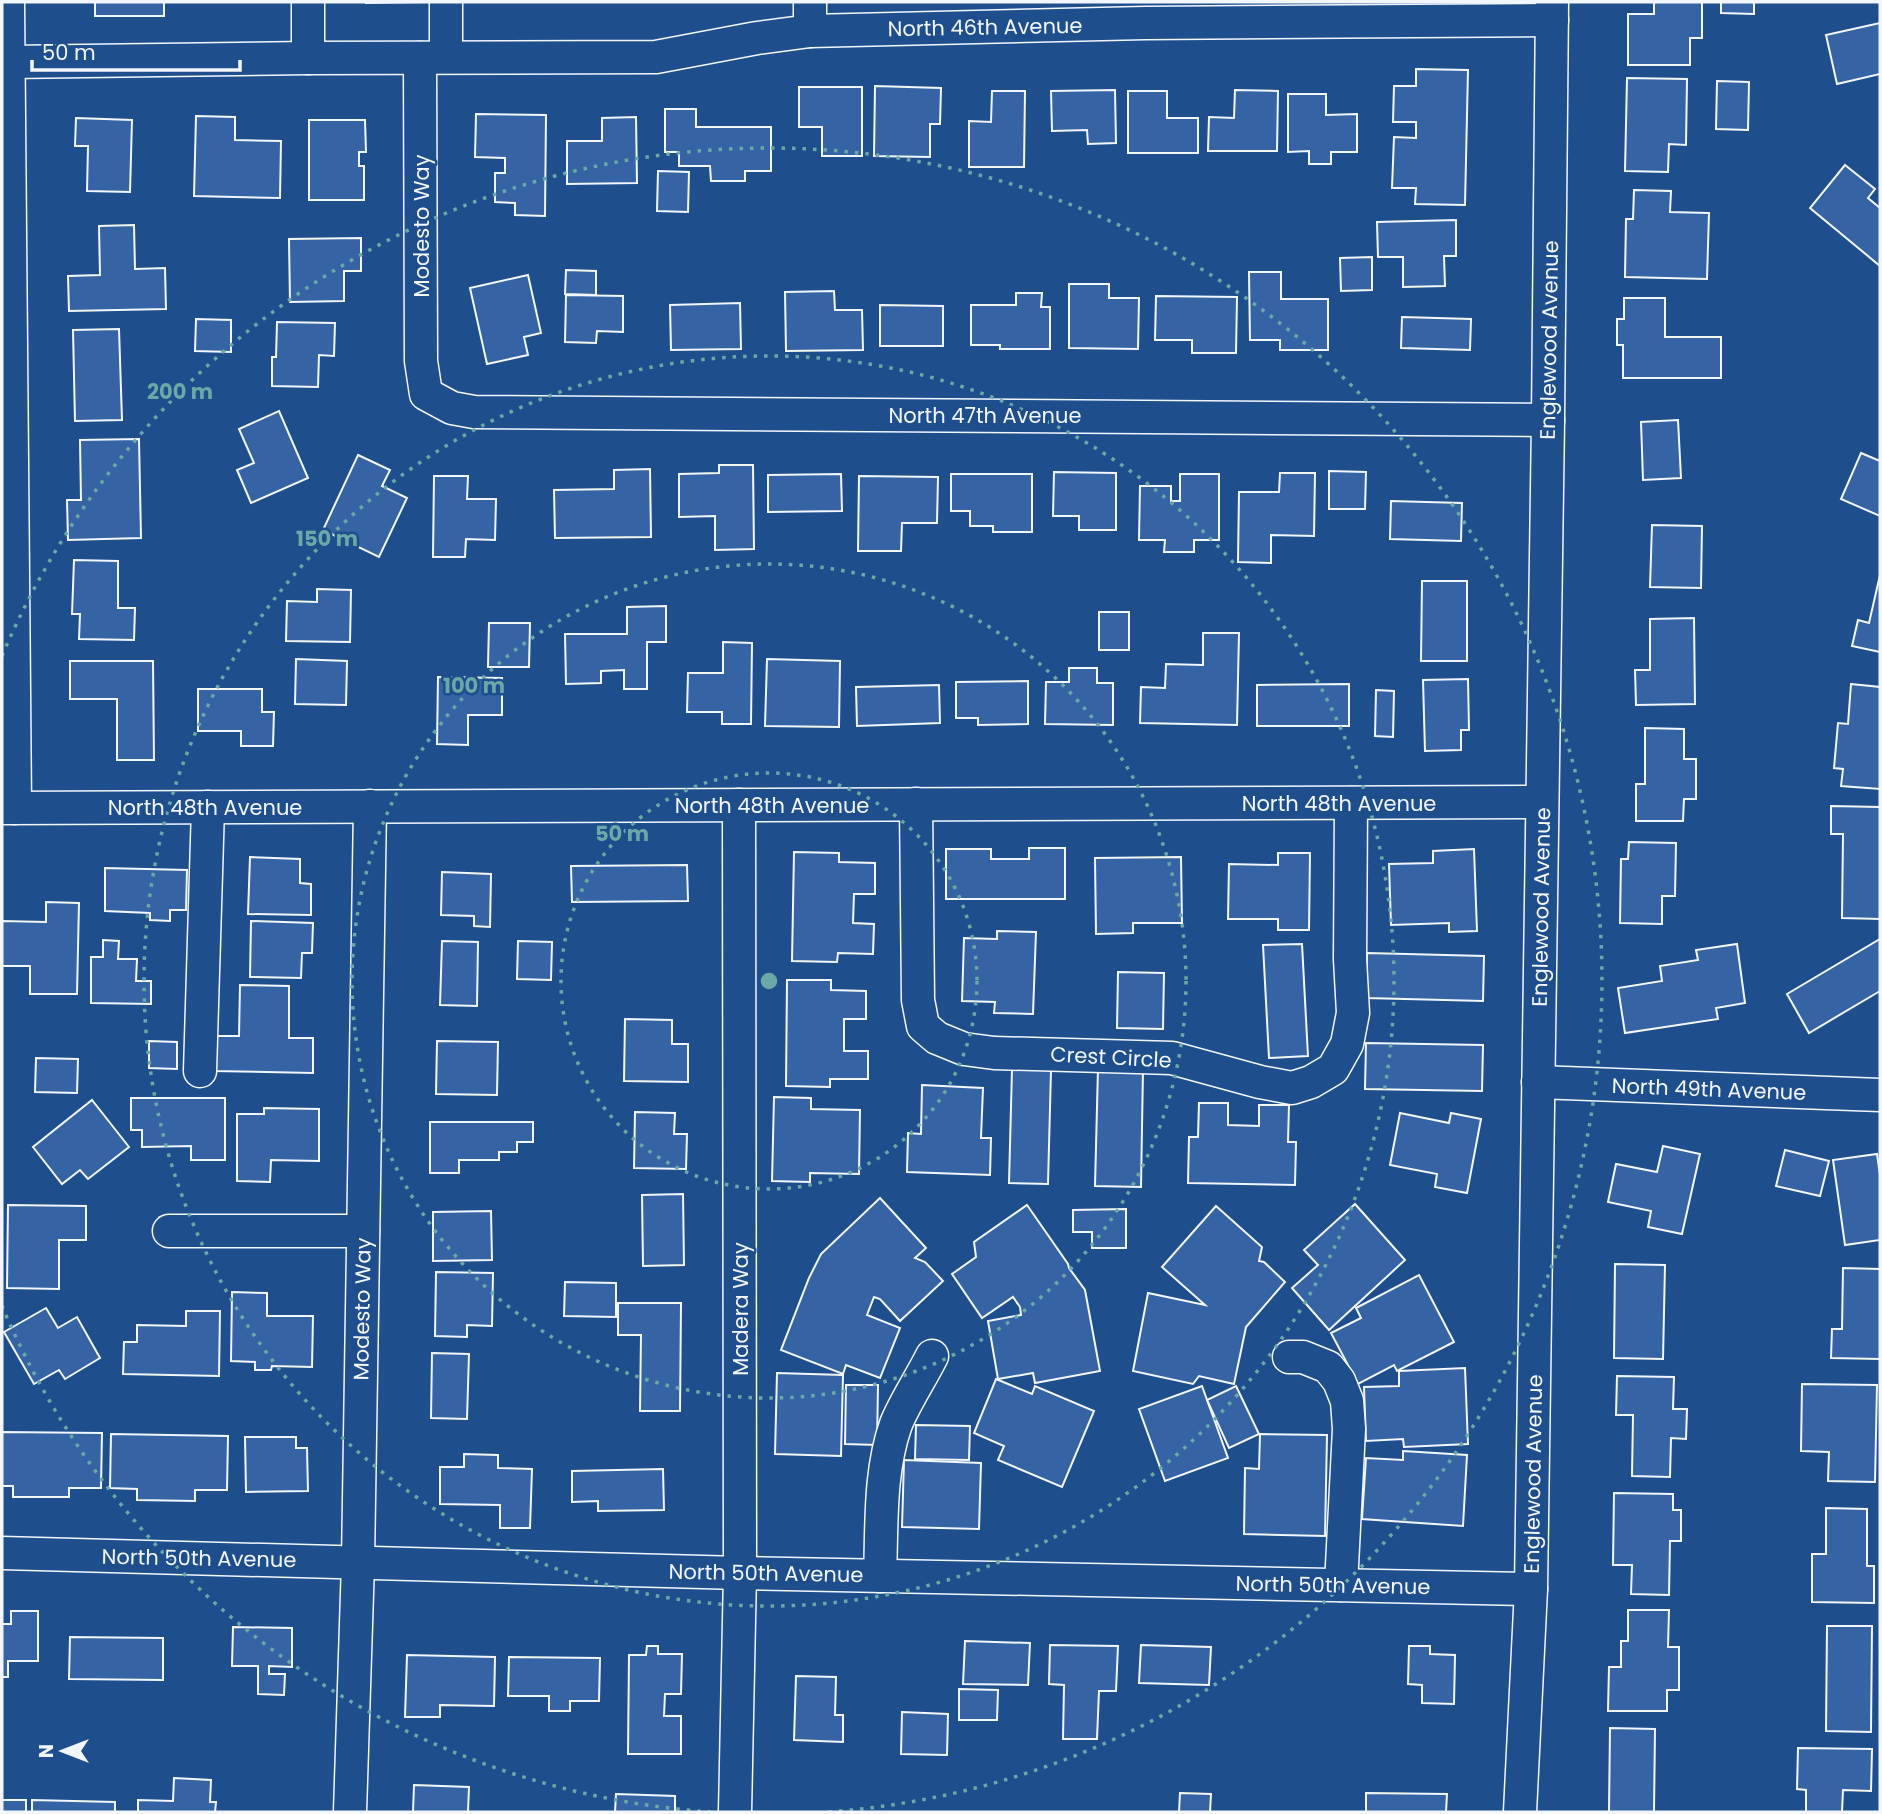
<svg xmlns="http://www.w3.org/2000/svg" width="1882" height="1814" font-family="Poppins,sans-serif">
  <style>
    .building { fill: #3563a3; stroke: #f2f6ff; stroke-width: 2 }
    .lines { fill: none; stroke-linecap: round; stroke-linejoin: round }
    .minor-casing { stroke: #f2f6ff; stroke-width: 35 }
    .minor { stroke: #1f4e8c; stroke-width: 32 }
    .ring { fill: none; stroke: #6aa9a8; stroke-width: 3.5; stroke-dasharray: 3.5 7 }
    .labels { text-anchor: middle; dominant-baseline: central; stroke-width: 5; stroke-linejoin: round; paint-order: stroke }
    .street-label { font-size: 21px; fill: #f2f6ff; stroke: #1f4e8c }
    .centre { fill: #6aa9a8; stroke: #1f4e8c; stroke-width: 3.5 }
    .ring-label { font-size: 21px; text-anchor: middle; font-weight: bold; fill: #6aa9a8; stroke: #1f4e8c; stroke-width: 5; stroke-linejoin: round; paint-order: stroke }
  </style>
  <rect width="100%" height="100%" fill="#1f4e8c"/>
  <g class="building">
    <rect x="95" y="2" width="69" height="14"/>
    <polygon points="366,2 427,2 366,3"/>
    <polygon points="1654,2 1702,2 1702,38 1690,38 1690,65 1628,65 1628,14 1654,14"/>
    <polygon points="1721,2 1754,2 1754,14 1721,13"/>
    <polygon points="1880,23 1880,74 1837,84 1826,35"/>
    <polygon points="1416,69 1468,70 1465,205 1415,204 1416,188 1392,188 1394,137 1416,138 1416,122 1393,122 1394,86 1416,86"/>
    <polygon points="1627,78 1687,79 1686,145 1669,144 1668,172 1625,171"/>
    <polygon points="1717,81 1749,82 1748,130 1716,129"/>
    <polygon points="875,86 941,88 940,124 930,124 930,157 874,156"/>
    <polygon points="799,87 862,87 862,156 822,156 822,127 799,127"/>
    <polygon points="1115,90 1116,143 1088,144 1087,130 1052,131 1051,91"/>
    <polygon points="1235,90 1278,91 1277,151 1208,151 1209,117 1234,118"/>
    <polygon points="992,91 1025,91 1024,167 969,167 969,121 991,122"/>
    <polygon points="1128,91 1167,91 1167,118 1198,118 1198,153 1128,153"/>
    <polygon points="1288,94 1326,94 1326,115 1357,114 1357,152 1331,152 1331,164 1309,164 1309,151 1288,152"/>
    <polygon points="665,109 696,109 696,127 771,127 771,171 745,171 745,181 711,181 710,166 679,166 679,152 665,152"/>
    <polygon points="476,114 546,115 545,216 515,215 515,203 495,202 495,173 505,173 505,158 475,157"/>
    <polygon points="196,116 235,117 235,140 281,141 280,198 194,196"/>
    <polygon points="636,117 637,183 567,184 567,141 602,141 602,118"/>
    <polygon points="76,118 132,120 130,192 87,191 88,146 75,146"/>
    <polygon points="309,120 365,120 366,152 359,152 359,166 364,166 364,200 309,200"/>
    <polygon points="1845,165 1875,189 1868,198 1880,208 1880,266 1810,208"/>
    <polygon points="658,171 689,172 688,212 657,211"/>
    <polygon points="1634,190 1671,191 1670,212 1709,213 1707,279 1625,277 1626,219 1633,219"/>
    <polygon points="1456,220 1456,256 1444,256 1445,286 1403,287 1403,257 1378,257 1377,222"/>
    <polygon points="134,225 135,269 165,268 166,309 69,311 68,276 100,275 99,226"/>
    <polygon points="361,238 361,271 344,271 344,301 290,302 289,239"/>
    <polygon points="1372,257 1372,290 1341,291 1340,258"/>
    <polygon points="566,270 596,271 596,295 565,294"/>
    <polygon points="1249,272 1281,272 1281,299 1328,299 1328,350 1280,350 1280,340 1250,340"/>
    <polygon points="528,275 541,333 524,337 528,355 487,364 470,288"/>
    <polygon points="1069,284 1109,284 1109,298 1139,298 1138,349 1069,348"/>
    <polygon points="834,291 835,310 862,310 863,350 786,351 785,292"/>
    <polygon points="1016,293 1042,293 1041,307 1050,307 1050,349 1000,349 1000,345 971,345 971,305 1016,305"/>
    <polygon points="566,295 623,296 623,332 597,331 596,343 565,342"/>
    <polygon points="1156,296 1237,297 1236,353 1192,353 1192,340 1155,340"/>
    <polygon points="1624,298 1665,298 1665,337 1721,337 1721,378 1623,378 1623,345 1617,345 1617,319 1624,319"/>
    <polygon points="740,303 741,349 671,350 670,305"/>
    <polygon points="880,305 943,306 943,346 880,346"/>
    <polygon points="1402,317 1471,319 1470,350 1401,348"/>
    <polygon points="196,319 231,320 231,352 195,351"/>
    <polygon points="277,322 335,323 334,356 319,355 318,387 272,386 272,357 276,357"/>
    <polygon points="119,329 122,420 75,421 73,330"/>
    <polygon points="279,411 308,478 251,503 237,470 254,463 239,429"/>
    <polygon points="1678,420 1681,478 1643,480 1641,422"/>
    <polygon points="139,439 141,538 68,540 67,500 81,500 80,440"/>
    <polygon points="1861,453 1880,461 1880,516 1841,499"/>
    <polygon points="358,455 390,470 382,486 407,498 379,557 323,530"/>
    <polygon points="719,465 753,465 754,549 715,550 715,516 679,517 679,474 719,473"/>
    <polygon points="650,469 651,537 555,538 554,490 614,489 614,470"/>
    <polygon points="1329,471 1366,472 1365,509 1329,509"/>
    <polygon points="1054,472 1116,473 1116,530 1079,530 1079,516 1053,516"/>
    <polygon points="1280,473 1315,473 1314,536 1271,535 1271,563 1238,562 1239,492 1279,492"/>
    <polygon points="841,474 842,511 768,512 768,475"/>
    <polygon points="951,474 1032,474 1032,532 993,532 993,526 970,526 970,511 951,511"/>
    <polygon points="1180,474 1219,474 1219,540 1194,540 1194,552 1164,552 1165,540 1139,540 1140,486 1171,486 1171,501 1180,501"/>
    <polygon points="434,476 468,476 467,499 496,499 495,540 466,539 465,557 433,557"/>
    <polygon points="859,476 938,477 937,523 902,523 901,551 858,551"/>
    <polygon points="1391,501 1462,503 1461,541 1390,539"/>
    <polygon points="1652,525 1702,526 1701,588 1650,587"/>
    <polygon points="74,560 118,561 118,608 135,608 134,640 79,639 80,614 72,614"/>
    <polygon points="1880,575 1880,652 1852,646 1858,620 1869,623"/>
    <polygon points="1422,581 1467,581 1467,661 1421,661"/>
    <polygon points="317,589 351,590 350,642 286,641 287,601 317,602"/>
    <polygon points="666,606 666,642 647,642 647,689 624,689 624,670 601,671 601,683 566,684 565,634 627,634 627,607"/>
    <rect x="1099" y="612" width="30" height="38"/>
    <polygon points="1694,618 1695,704 1636,705 1635,670 1650,670 1650,619"/>
    <polygon points="489,623 530,623 529,667 488,667"/>
    <polygon points="1203,633 1239,633 1237,725 1140,723 1141,687 1165,688 1166,664 1203,665"/>
    <polygon points="723,642 752,643 751,724 722,724 722,712 687,712 688,673 723,673"/>
    <polygon points="296,659 347,661 346,705 295,704"/>
    <polygon points="767,659 840,661 839,727 765,726"/>
    <polygon points="70,661 153,661 154,760 117,760 117,699 70,699"/>
    <polygon points="1069,668 1097,668 1097,683 1113,683 1113,725 1045,724 1046,682 1069,682"/>
    <polygon points="438,677 502,678 502,715 468,715 468,745 437,744"/>
    <polygon points="1468,679 1469,730 1461,730 1461,750 1425,751 1423,680"/>
    <polygon points="1028,681 1028,724 978,725 978,718 956,718 956,682"/>
    <polygon points="1349,684 1349,726 1257,726 1257,685"/>
    <polygon points="1851,684 1880,687 1880,789 1841,786 1843,769 1834,768 1838,723 1848,724"/>
    <polygon points="939,685 940,723 857,726 856,687"/>
    <polygon points="198,689 262,689 262,712 274,712 273,746 241,746 241,731 198,731"/>
    <polygon points="1376,690 1394,691 1393,737 1375,736"/>
    <polygon points="1645,728 1684,729 1684,759 1696,759 1696,799 1684,799 1683,821 1636,821 1636,784 1645,784"/>
    <polygon points="1831,806 1880,807 1880,919 1842,918 1843,834 1831,834"/>
    <polygon points="1629,842 1676,843 1675,896 1662,896 1662,924 1620,923 1621,859 1628,859"/>
    <polygon points="1029,848 1065,848 1065,899 946,899 946,849 991,849 991,859 1029,859"/>
    <polygon points="1474,849 1477,931 1449,932 1449,923 1391,925 1389,864 1433,863 1433,851"/>
    <polygon points="794,852 839,853 839,862 875,863 875,894 854,894 853,923 874,924 873,954 838,953 837,962 792,961"/>
    <polygon points="1278,853 1310,853 1309,930 1278,930 1278,919 1228,919 1229,864 1278,865"/>
    <polygon points="250,857 300,859 300,883 311,884 311,915 248,914"/>
    <polygon points="1181,857 1182,923 1133,923 1133,933 1096,934 1095,858"/>
    <polygon points="687,865 688,901 572,902 571,866"/>
    <polygon points="105,868 187,870 186,910 170,910 170,921 150,920 150,913 105,911"/>
    <polygon points="442,872 491,874 490,927 474,926 474,916 441,915"/>
    <polygon points="46,902 79,903 77,994 30,994 30,966 2,966 2,921 46,922"/>
    <polygon points="251,921 313,923 312,953 302,953 301,978 250,977"/>
    <polygon points="997,931 1036,932 1033,1014 994,1013 995,1002 962,1001 964,938 997,939"/>
    <polygon points="1880,939 1880,991 1809,1033 1787,994"/>
    <polygon points="103,940 119,941 118,959 137,959 136,981 151,981 151,1004 91,1003 91,957 103,957"/>
    <polygon points="442,941 478,942 477,1006 440,1005"/>
    <polygon points="518,941 552,942 551,980 517,979"/>
    <polygon points="1302,944 1308,1056 1269,1058 1263,945"/>
    <polygon points="1737,944 1745,1003 1716,1008 1718,1019 1625,1033 1618,988 1662,981 1660,966 1698,960 1696,950"/>
    <polygon points="1367,953 1484,956 1483,1001 1366,998"/>
    <polygon points="1118,972 1164,973 1163,1029 1117,1028"/>
    <polygon points="787,980 831,980 831,990 866,991 866,1019 844,1019 844,1051 868,1051 868,1079 830,1079 830,1087 786,1086"/>
    <polygon points="240,985 289,986 289,1038 313,1038 313,1073 213,1071 214,1036 239,1036"/>
    <polygon points="625,1019 672,1020 672,1044 688,1044 688,1082 624,1081"/>
    <polygon points="149,1041 177,1042 177,1069 149,1068"/>
    <polygon points="437,1041 498,1042 497,1095 436,1094"/>
    <polygon points="1366,1043 1483,1045 1482,1091 1365,1089"/>
    <polygon points="36,1058 78,1059 77,1093 35,1092"/>
    <polygon points="1098,1068 1143,1069 1141,1187 1095,1186"/>
    <polygon points="1012,1069 1051,1070 1048,1184 1009,1183"/>
    <polygon points="922,1085 983,1088 981,1138 991,1138 990,1175 907,1172 908,1133 921,1134"/>
    <polygon points="774,1097 811,1098 811,1109 860,1110 859,1174 810,1173 810,1182 772,1181"/>
    <polygon points="131,1098 225,1098 225,1160 191,1160 191,1146 142,1147 142,1130 131,1130"/>
    <polygon points="92,1100 129,1147 88,1179 80,1170 62,1184 33,1147"/>
    <polygon points="1199,1103 1228,1103 1228,1125 1259,1126 1259,1105 1289,1105 1288,1142 1296,1142 1295,1185 1188,1183 1189,1137 1198,1137"/>
    <polygon points="264,1108 319,1109 319,1161 271,1160 270,1182 237,1181 237,1114 264,1114"/>
    <polygon points="635,1112 675,1113 674,1134 687,1134 686,1169 634,1168"/>
    <polygon points="1400,1113 1449,1123 1451,1113 1481,1119 1467,1193 1435,1187 1437,1174 1390,1165"/>
    <polygon points="430,1122 533,1122 533,1142 517,1142 517,1152 499,1152 499,1160 459,1160 459,1173 430,1173"/>
    <polygon points="1663,1146 1700,1154 1682,1234 1648,1227 1651,1211 1608,1202 1616,1164 1657,1172"/>
    <polygon points="1785,1150 1829,1161 1820,1196 1776,1186"/>
    <polygon points="1877,1154 1880,1175 1880,1240 1845,1245 1833,1160"/>
    <polygon points="683,1194 684,1265 643,1266 642,1195"/>
    <polygon points="880,1198 926,1248 915,1258 925,1262 943,1281 900,1321 880,1299 874,1297 867,1315 900,1328 880,1378 846,1365 843,1374 781,1350 809,1278 821,1254"/>
    <polygon points="1355,1204 1405,1260 1329,1330 1292,1288 1318,1265 1304,1250"/>
    <polygon points="8,1205 86,1206 86,1240 59,1240 59,1289 7,1288"/>
    <polygon points="1027,1205 1068,1264 1069,1268 1085,1290 1100,1371 1035,1383 1033,1373 998,1379 988,1321 1021,1315 1020,1307 1013,1297 982,1318 952,1274 976,1257 974,1242"/>
    <polygon points="1216,1206 1262,1247 1259,1261 1264,1262 1285,1282 1246,1327 1234,1384 1199,1376 1193,1384 1133,1371 1148,1293 1205,1305 1162,1267"/>
    <polygon points="1126,1209 1126,1248 1092,1248 1092,1232 1073,1232 1073,1210"/>
    <polygon points="491,1211 492,1260 433,1261 433,1212"/>
    <polygon points="1615,1264 1665,1265 1663,1359 1614,1358"/>
    <polygon points="1843,1268 1880,1269 1880,1359 1831,1358 1832,1329 1842,1329"/>
    <polygon points="436,1272 493,1273 492,1326 467,1325 467,1337 435,1336"/>
    <polygon points="1419,1275 1454,1342 1397,1371 1394,1365 1358,1384 1331,1333 1361,1318 1356,1308"/>
    <polygon points="565,1282 616,1283 616,1317 564,1316"/>
    <polygon points="232,1292 267,1293 267,1316 313,1316 312,1367 272,1366 271,1370 255,1370 255,1362 231,1361"/>
    <polygon points="618,1303 681,1303 680,1411 640,1411 641,1335 618,1335"/>
    <polygon points="46,1308 58,1328 77,1317 100,1358 65,1379 59,1370 34,1384 4,1332"/>
    <polygon points="186,1311 220,1311 219,1376 123,1374 124,1342 137,1342 137,1325 186,1326"/>
    <polygon points="432,1353 469,1354 467,1419 431,1418"/>
    <polygon points="1465,1368 1468,1444 1404,1447 1403,1439 1366,1441 1364,1387 1399,1386 1399,1371"/>
    <polygon points="777,1373 843,1375 841,1456 775,1454"/>
    <polygon points="1617,1376 1674,1377 1673,1409 1687,1409 1686,1439 1671,1438 1670,1477 1632,1476 1633,1415 1616,1415"/>
    <polygon points="996,1379 1032,1394 1035,1386 1094,1411 1062,1487 998,1460 1004,1446 974,1433"/>
    <polygon points="1802,1384 1877,1385 1875,1482 1828,1481 1829,1452 1801,1451"/>
    <polygon points="846,1385 878,1385 877,1445 845,1444"/>
    <polygon points="1202,1386 1228,1458 1165,1481 1139,1409"/>
    <polygon points="1236,1386 1259,1434 1229,1448 1207,1400"/>
    <polygon points="916,1425 970,1426 969,1460 915,1459"/>
    <polygon points="2,1432 102,1433 101,1488 69,1488 69,1497 13,1497 13,1486 2,1486"/>
    <polygon points="111,1434 228,1436 227,1490 195,1490 195,1501 137,1500 137,1489 110,1488"/>
    <polygon points="1260,1434 1327,1435 1325,1536 1244,1534 1245,1468 1259,1469"/>
    <polygon points="245,1437 296,1437 296,1448 307,1448 308,1491 246,1492"/>
    <polygon points="1403,1451 1467,1455 1463,1526 1362,1519 1366,1458 1403,1460"/>
    <polygon points="464,1454 498,1455 498,1468 532,1469 530,1528 500,1528 500,1505 440,1504 440,1467 464,1467"/>
    <polygon points="904,1460 981,1463 979,1529 902,1527"/>
    <polygon points="663,1469 664,1510 598,1511 598,1501 572,1502 572,1471"/>
    <polygon points="1614,1493 1673,1494 1673,1510 1681,1510 1681,1541 1670,1541 1669,1595 1631,1594 1632,1565 1613,1565"/>
    <polygon points="1826,1508 1867,1509 1867,1566 1874,1566 1874,1603 1812,1602 1812,1554 1826,1554"/>
    <polygon points="1628,1610 1669,1610 1668,1647 1679,1647 1679,1690 1667,1690 1667,1711 1608,1711 1609,1667 1621,1667 1621,1641 1628,1641"/>
    <polygon points="11,1611 38,1611 38,1661 8,1661 8,1677 2,1677 2,1624 11,1624"/>
    <polygon points="1827,1626 1872,1626 1871,1732 1826,1731"/>
    <polygon points="233,1627 292,1628 292,1667 269,1666 269,1674 285,1674 284,1695 258,1694 258,1666 232,1666"/>
    <polygon points="70,1637 163,1638 163,1680 69,1679"/>
    <polygon points="965,1641 1030,1643 1028,1685 963,1684"/>
    <polygon points="1050,1645 1118,1646 1116,1691 1099,1691 1097,1739 1063,1739 1064,1685 1049,1684"/>
    <polygon points="1141,1645 1211,1647 1209,1685 1139,1683"/>
    <polygon points="647,1646 658,1646 658,1654 682,1654 681,1694 665,1694 664,1716 681,1716 681,1754 628,1754 629,1655 646,1655"/>
    <polygon points="1409,1646 1430,1646 1430,1654 1455,1655 1454,1704 1422,1703 1422,1685 1408,1684"/>
    <polygon points="407,1655 495,1657 494,1706 440,1705 440,1717 405,1717"/>
    <polygon points="509,1657 600,1658 599,1701 570,1701 570,1711 549,1711 549,1696 508,1696"/>
    <polygon points="796,1676 836,1677 835,1715 843,1715 843,1742 794,1740"/>
    <polygon points="959,1689 998,1690 997,1720 959,1720"/>
    <polygon points="902,1712 948,1714 947,1755 901,1754"/>
    <polygon points="1610,1728 1655,1729 1654,1812 1609,1812"/>
    <polygon points="1798,1748 1872,1749 1871,1791 1843,1790 1842,1812 1806,1812 1806,1790 1797,1789"/>
    <polygon points="174,1778 211,1780 210,1802 216,1802 215,1812 138,1812 138,1800 173,1801"/>
    <polygon points="414,1785 469,1787 468,1812 413,1812"/>
    <polygon points="1180,1793 1211,1794 1210,1812 1179,1812"/>
    <polygon points="1366,1793 1447,1794 1446,1812 1366,1812"/>
    <polygon points="616,1794 675,1796 675,1812 615,1812"/>
    <rect x="2" y="1800" width="24" height="12"/>
    <polygon points="32,1800 115,1802 115,1812 32,1812"/>
  </g>
  <g class="lines">
    <defs>
      <g id="minor">
        <polyline points="8,2 15,808"/>
        <polyline points="308,2 308,58"/>
        <polyline points="810,31 810,2"/>
        <polyline points="446,57 446,2"/>
        <polyline points="420,58 421,361 426,394 452,408 474,412 1548,420"/>
        <polyline points="9,62 308,58 656,57 757,38 810,31 1145,23 1552,20"/>
        <polyline points="916,804 918,1000 923,1026 937,1038 964,1049 994,1053 1172,1058 1260,1082 1292,1088 1311,1082 1333,1069 1347,1044 1353,1013 1350,959 1351,803"/>
        <polyline points="2,808 1542,802"/>
        <polyline points="200,1071 208,807"/>
        <polyline points="1538,1082 1880,1095"/>
        <polyline points="169,1231 363,1231"/>
        <polyline points="1289,1357 1303,1357 1328,1367 1339,1381 1347,1401 1349,1429 1341,1585"/>
        <polyline points="2,1553 740,1573 1531,1589"/>
        <path d="M880,1576C882,1525 879,1472 896,1424C905,1402 921,1378 932,1356"/>
        <polyline points="350,1812 358,1562 370,806"/>
        <polyline points="735,1812 740,1573 739,805"/>
        <polyline points="1520,1812 1531,1589 1548,420 1552,2"/>
      </g>
    </defs>
    <use href="#minor" class="minor-casing"/>
    <use href="#minor" class="minor"/>
  </g>
  <g class="ring">
    <circle cx="769" cy="981" r="208"/>
    <circle cx="769" cy="981" r="417"/>
    <circle cx="769" cy="981" r="625"/>
    <path d="M711 1812A833 833 0 0 1 2 1306M2 656A833 833 0 1 1 827 1812"/>
  </g>
  <g class="labels">
    <g class="street-label">
      <text transform="translate(985 27) rotate(-1)">North 46th Avenue</text>
      <text transform="translate(421 226) rotate(-90)">Modesto Way</text>
      <text transform="translate(1549 340) rotate(-89)">Englewood Avenue</text>
      <text x="985" y="415">North 47th Avenue</text>
      <text x="1339" y="803">North 48th Avenue</text>
      <text x="772" y="805">North 48th Avenue</text>
      <text x="205" y="807">North 48th Avenue</text>
      <text transform="translate(1541 907) rotate(-89)">Englewood Avenue</text>
      <text transform="translate(1111 1057) rotate(3)">Crest Circle</text>
      <text transform="translate(1709 1089) rotate(2)">North 49th Avenue</text>
      <text transform="translate(362 1309) rotate(-89)">Modesto Way</text>
      <text transform="translate(740 1309) rotate(-90)">Madera Way</text>
      <text transform="translate(1533 1474) rotate(-89)">Englewood Avenue</text>
      <text transform="translate(199 1558) rotate(1)">North 50th Avenue</text>
      <text transform="translate(766 1573) rotate(1)">North 50th Avenue</text>
      <text transform="translate(1333 1585) rotate(1)">North 50th Avenue</text>
    </g>
  </g>
  <circle cx="769" cy="981" r="10" class="centre"/>
  <g class="ring-label">
    <text x="180" y="399">200 m</text>
    <text x="327" y="546">150 m</text>
    <text x="474" y="693">100 m</text>
    <text x="622" y="841">50 m</text>
  </g>
  <rect width="1882" height="1814" fill="none" stroke="#f2f6ff" stroke-width="7"/>
  <g transform="translate(63 1751) rotate(270)" stroke="#1f4e8c" stroke-width="5" paint-order="stroke">
  <path d="M0-5L12 26L0 18L-12 26Z" fill="#f2f6ff"/>
  <text y="-10" font-size="19" font-weight="bold" text-anchor="middle" fill="#f2f6ff">N</text>
  </g>
  <path d="M32 60v10h208v-10" fill="none" stroke="#f2f6ff" stroke-width="3.5"/>
  <text x="42" y="60" font-size="21" fill="#f2f6ff" stroke="#1f4e8c" stroke-width="5" paint-order="stroke">50 m</text>
</svg>
